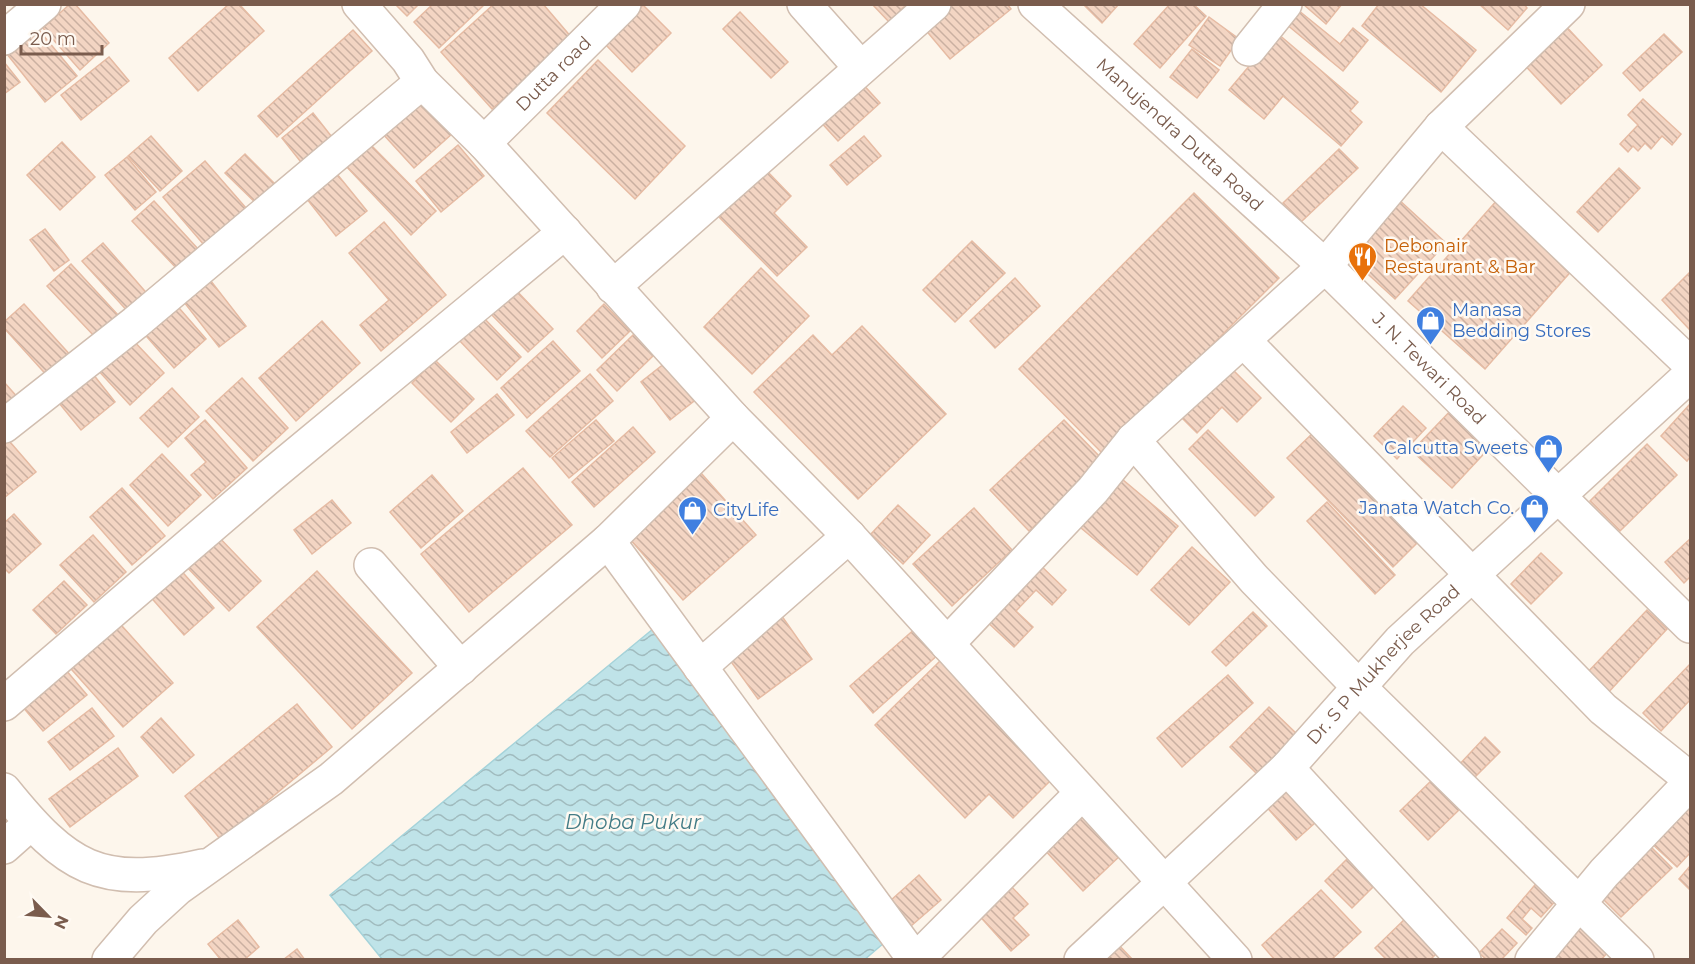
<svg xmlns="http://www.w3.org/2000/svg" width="1695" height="964" font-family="Montserrat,sans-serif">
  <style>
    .water { fill: url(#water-waves); stroke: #a5d3da; stroke-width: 1.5 }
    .building { fill: url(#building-back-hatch); stroke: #e6bba3; stroke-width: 1.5 }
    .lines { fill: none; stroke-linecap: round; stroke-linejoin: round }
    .minor-casing { stroke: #d1beb0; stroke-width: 36 }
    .minor { stroke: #fff; stroke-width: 33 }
    .labels { text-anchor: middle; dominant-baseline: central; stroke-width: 5; stroke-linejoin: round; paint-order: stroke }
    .street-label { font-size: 18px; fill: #7a5c4d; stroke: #fffaf3 }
    .food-label { font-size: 18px; fill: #c56008; stroke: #fffaf3; text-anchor: start }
    .shop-label { font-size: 18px; fill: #366cbe; stroke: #fffaf3; text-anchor: start }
    .water-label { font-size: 20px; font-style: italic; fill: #437c86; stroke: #fffaf3 }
  </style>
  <defs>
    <pattern id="water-waves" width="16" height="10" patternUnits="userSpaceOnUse" patternTransform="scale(1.5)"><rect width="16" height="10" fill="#bfe3e8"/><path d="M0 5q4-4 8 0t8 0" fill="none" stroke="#a0bbbe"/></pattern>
    <pattern id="building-back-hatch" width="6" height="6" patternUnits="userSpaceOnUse" patternTransform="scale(1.5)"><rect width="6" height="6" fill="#f3d5c3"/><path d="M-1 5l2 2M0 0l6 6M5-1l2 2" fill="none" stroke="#cab0a1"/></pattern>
  </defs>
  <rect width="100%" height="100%" fill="#fdf6ec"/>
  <polygon class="water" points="659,624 891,937 864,960 382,959 330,895"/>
  <g class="building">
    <polygon points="70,4 75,4 109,43 80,70 43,28"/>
    <polygon points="229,4 239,4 264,31 198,91 169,58"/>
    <polygon points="395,4 419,4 407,16"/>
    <polygon points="433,4 485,4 439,48 414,22"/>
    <polygon points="494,4 543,4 572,38 492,109 441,52"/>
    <polygon points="872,4 907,4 889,22"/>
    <polygon points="940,4 1007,4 1011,9 950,59 919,22"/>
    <polygon points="1083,4 1119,4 1102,23"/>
    <polygon points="1170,4 1193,4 1206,16 1160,68 1134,44"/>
    <polygon points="1303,4 1342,4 1326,24"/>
    <polygon points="1379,4 1420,4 1476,50 1441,92 1362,26"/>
    <polygon points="1479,4 1524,4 1527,8 1508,30"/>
    <polygon points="643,5 671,33 632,72 605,44"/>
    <polygon points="1298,10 1340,44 1353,28 1368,40 1343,71 1286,24"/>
    <polygon points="740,12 788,62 771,78 723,29"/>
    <polygon points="1209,17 1239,39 1220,66 1189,45"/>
    <polygon points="1561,21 1602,65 1561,104 1520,60"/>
    <polygon points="38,29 77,76 45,102 7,54"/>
    <polygon points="353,30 372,51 277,137 258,116"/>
    <polygon points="1277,33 1358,102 1350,111 1362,122 1341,146 1283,96 1264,119 1229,90"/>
    <polygon points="1664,34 1682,52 1640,91 1623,73"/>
    <polygon points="1192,49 1219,70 1197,98 1170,77"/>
    <polygon points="109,57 129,81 81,120 61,95"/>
    <polygon points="598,60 685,146 635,199 547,113"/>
    <polygon points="4,62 20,82 4,94"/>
    <polygon points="860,81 880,103 838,141 818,119"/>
    <polygon points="420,97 453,133 414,168 382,133"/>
    <polygon points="1643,99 1681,134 1672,145 1662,136 1651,149 1645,143 1638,151 1633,146 1628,152 1620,144 1638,125 1628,115"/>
    <polygon points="313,113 335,141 304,166 282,138"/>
    <polygon points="151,136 182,171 160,191 128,156"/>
    <polygon points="864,136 881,156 847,185 830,165"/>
    <polygon points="62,142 95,177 60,210 27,175"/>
    <polygon points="368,142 436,211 411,235 345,165"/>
    <polygon points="458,145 484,176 441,212 416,181"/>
    <polygon points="1339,149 1358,168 1301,222 1283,203"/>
    <polygon points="245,154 278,187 259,206 225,173"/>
    <polygon points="127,157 156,192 135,210 105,175"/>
    <polygon points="205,161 246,208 204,245 163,197"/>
    <polygon points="1619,168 1640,188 1598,232 1577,212"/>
    <polygon points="766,170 791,196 774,213 807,247 777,276 719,217"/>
    <polygon points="337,174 367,211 336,236 307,199"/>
    <polygon points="1194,193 1279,278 1103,454 1019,369"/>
    <polygon points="1397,198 1446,243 1395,299 1346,254"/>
    <polygon points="1498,199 1574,268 1485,369 1408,301"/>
    <polygon points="154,201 199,250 178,270 132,221"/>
    <polygon points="384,222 446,295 381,351 360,325 389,300 349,253"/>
    <polygon points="45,229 69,260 54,271 30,240"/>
    <polygon points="972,241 1005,273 955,322 923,290"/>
    <polygon points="103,243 150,297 130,314 82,261"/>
    <polygon points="71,264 118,315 95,337 47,286"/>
    <polygon points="761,268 809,316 752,374 704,327"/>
    <polygon points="1690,272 1690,330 1662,300"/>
    <polygon points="207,276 246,326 219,347 180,297"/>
    <polygon points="1015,278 1040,306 995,348 970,321"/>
    <polygon points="513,287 553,329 528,352 488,311"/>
    <polygon points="173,301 206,339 174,368 141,330"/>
    <polygon points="24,304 73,358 50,379 4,328 4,322"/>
    <polygon points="604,304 630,331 602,358 577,331"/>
    <polygon points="482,316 521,357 497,380 458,339"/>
    <polygon points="322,321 360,363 296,421 259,378"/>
    <polygon points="862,326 946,414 858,499 754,392 813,335 832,355"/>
    <polygon points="634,334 654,355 617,391 597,370"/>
    <polygon points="129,336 164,373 130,405 96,368"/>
    <polygon points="553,341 580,371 527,418 501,388"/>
    <polygon points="435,360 474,399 451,422 412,383"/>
    <polygon points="665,363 694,401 670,420 641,382"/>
    <polygon points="1229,366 1261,398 1237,422 1222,407 1197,433 1180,416"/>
    <polygon points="89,369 115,402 81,430 55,398"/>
    <polygon points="590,374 613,401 550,457 526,431"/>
    <polygon points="242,378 288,428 253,461 206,411"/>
    <polygon points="4,382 19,399 4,412"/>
    <polygon points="172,388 199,417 168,447 140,418"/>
    <polygon points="497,394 514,415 467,453 451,432"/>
    <polygon points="1690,404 1690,457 1687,461 1661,436"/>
    <polygon points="1403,406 1426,428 1397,459 1374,436"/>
    <polygon points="1454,407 1493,444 1452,488 1412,451"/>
    <polygon points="205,420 247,468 213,499 191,475 206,462 185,438"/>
    <polygon points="596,420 614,441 569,478 552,458"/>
    <polygon points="1064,420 1104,461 1029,531 990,490"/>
    <polygon points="633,427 655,452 594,507 572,482"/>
    <polygon points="1317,429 1423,537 1393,567 1287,458"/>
    <polygon points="1208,430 1274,497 1255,516 1189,449"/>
    <polygon points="4,435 36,472 4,498"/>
    <polygon points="1647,444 1677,475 1620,531 1590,501"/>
    <polygon points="162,454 201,495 168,526 130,485"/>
    <polygon points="523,468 572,525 469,612 421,554"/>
    <polygon points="701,473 756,535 683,600 629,538"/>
    <polygon points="1116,474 1178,526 1137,575 1075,523"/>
    <polygon points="432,475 463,511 421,548 390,512"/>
    <polygon points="122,488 165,536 132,565 90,517"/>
    <polygon points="332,500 351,523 312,554 294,530"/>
    <polygon points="1327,502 1395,575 1375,594 1307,521"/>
    <polygon points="898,505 930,535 903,564 871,534"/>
    <polygon points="974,508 1012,550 952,606 913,564"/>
    <polygon points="14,514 41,544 9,573 4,568 4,523"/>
    <polygon points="214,532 261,581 229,611 182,562"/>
    <polygon points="93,535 126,572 94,602 60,565"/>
    <polygon points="1690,539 1690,577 1684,583 1665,562"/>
    <polygon points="1192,547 1230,582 1189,625 1151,590"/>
    <polygon points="1541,553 1562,573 1531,604 1511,584"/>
    <polygon points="1036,561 1066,590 1052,605 1036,590 1016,611 1033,627 1014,647 983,618"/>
    <polygon points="178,567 214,608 184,635 148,594"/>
    <polygon points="317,571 412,673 352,729 257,627"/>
    <polygon points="64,581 87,605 56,634 33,610"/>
    <polygon points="1647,610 1667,629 1606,695 1585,675"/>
    <polygon points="779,612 812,659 758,699 724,652"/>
    <polygon points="1253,612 1267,626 1226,666 1212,652"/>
    <polygon points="114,617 173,683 123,727 64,661"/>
    <polygon points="917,627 940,653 873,713 850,686"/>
    <polygon points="943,658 1056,775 1013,818 989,794 965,818 875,725"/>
    <polygon points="60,663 87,695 43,731 17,700"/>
    <polygon points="1690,664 1690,700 1661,731 1643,713"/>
    <polygon points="1228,675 1253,703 1182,767 1157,738"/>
    <polygon points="297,704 332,747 221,840 185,796"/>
    <polygon points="1269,707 1299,736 1259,776 1230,747"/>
    <polygon points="92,708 114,736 70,770 48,742"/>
    <polygon points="161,718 194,755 173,773 141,737"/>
    <polygon points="1485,737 1500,752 1472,780 1458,766"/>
    <polygon points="118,748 138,776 70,827 49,799"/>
    <polygon points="1291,777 1325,814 1296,840 1263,803"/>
    <polygon points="1434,778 1462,807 1428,840 1400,811"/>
    <polygon points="1690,796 1690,853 1677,867 1649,841"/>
    <polygon points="1082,807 1124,852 1083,891 1041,846"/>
    <polygon points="1646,842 1672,868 1621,917 1596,892"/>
    <polygon points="1355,851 1382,878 1352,908 1325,881"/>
    <polygon points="1690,866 1690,890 1679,879"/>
    <polygon points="919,875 941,900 911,926 890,901"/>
    <polygon points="1539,880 1559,897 1541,917 1531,908 1522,919 1532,928 1526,935 1507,918"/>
    <polygon points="1008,883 1028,904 1013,918 1029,935 1011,951 976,912"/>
    <polygon points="1321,890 1361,932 1331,960 1275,960 1262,945"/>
    <polygon points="1409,915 1441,949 1430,960 1387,960 1375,948"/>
    <polygon points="1579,918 1612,947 1601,960 1547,960"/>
    <polygon points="238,920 259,947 244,960 221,960 208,944"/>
    <polygon points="1502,929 1517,943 1501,960 1487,960 1479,953"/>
    <polygon points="1115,941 1133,960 1095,960"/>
    <polygon points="297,949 305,960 283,960"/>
  </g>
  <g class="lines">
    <defs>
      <g id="minor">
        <polyline points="359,4 408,60 422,82 484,143 733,418 849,536 1235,960"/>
        <polyline points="804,4 861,68"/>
        <path id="s1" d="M1035,4L1325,266L1690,626"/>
        <polyline points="4,38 44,4"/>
        <polyline points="1249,49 1285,4"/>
        <polyline points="1441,127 1690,364"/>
        <path id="s2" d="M484,143L624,4"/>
        <polyline points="613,287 934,4"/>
        <polyline points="1244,341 1603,709 1690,779"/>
        <polyline points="4,426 135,323 422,82"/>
        <polyline points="1133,440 1254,579 1359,687 1637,960"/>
        <polyline points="608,541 915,960"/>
        <polyline points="371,565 461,668"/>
        <polyline points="947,644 1093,490 1133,440 1325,266 1441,127 1568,4"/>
        <polyline points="700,667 849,536"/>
        <polyline points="4,704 270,476 565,232"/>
        <polyline points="1287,768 1464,960"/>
        <path d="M4,790C67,868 99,889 202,866"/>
        <polyline points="4,847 31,823"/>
        <polyline points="109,960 143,920 178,888 331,779 608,541 733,418"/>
        <polyline points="916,960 1082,793"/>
        <path id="s3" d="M1081,960L1287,768L1400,641L1690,375"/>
        <polyline points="1532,960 1604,873 1690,783"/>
      </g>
    </defs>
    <use href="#minor" class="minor-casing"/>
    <use href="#minor" class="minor"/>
  </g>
  <defs>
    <symbol id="restaurant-pin" viewBox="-11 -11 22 30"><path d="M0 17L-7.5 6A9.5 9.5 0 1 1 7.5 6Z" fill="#e8710a" stroke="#fffaf3"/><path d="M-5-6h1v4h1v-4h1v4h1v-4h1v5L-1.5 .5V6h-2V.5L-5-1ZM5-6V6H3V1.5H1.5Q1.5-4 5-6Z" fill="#fff"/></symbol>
    <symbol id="shop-pin" viewBox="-11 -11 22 30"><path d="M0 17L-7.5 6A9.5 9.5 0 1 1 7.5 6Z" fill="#3f7fe0" stroke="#fffaf3"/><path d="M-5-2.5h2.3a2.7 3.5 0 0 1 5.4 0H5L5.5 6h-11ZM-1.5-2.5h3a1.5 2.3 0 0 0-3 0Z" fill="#fff"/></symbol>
  </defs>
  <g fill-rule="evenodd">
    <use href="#restaurant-pin" x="1346" y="240" width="33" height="45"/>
    <use href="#shop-pin" x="1414" y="304" width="33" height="45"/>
    <use href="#shop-pin" x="1532" y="432" width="33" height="45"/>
    <use href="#shop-pin" x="1518" y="492" width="33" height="45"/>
    <use href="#shop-pin" x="676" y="494" width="33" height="45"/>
  </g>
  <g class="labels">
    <g class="street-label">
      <text stroke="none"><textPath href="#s2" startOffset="98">Dutta road</textPath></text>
      <text stroke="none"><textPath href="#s1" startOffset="195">Manujendra Dutta Road</textPath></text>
      <text stroke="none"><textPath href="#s1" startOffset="537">J. N. Tewari Road</textPath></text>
      <text stroke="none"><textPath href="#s3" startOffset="423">Dr. S P Mukherjee Road</textPath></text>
    </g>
    <g class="food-label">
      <text x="1384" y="246">Debonair<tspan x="1384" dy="21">Restaurant &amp; Bar</tspan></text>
    </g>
    <g class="shop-label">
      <text x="1452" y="310">Manasa<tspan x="1452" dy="21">Bedding Stores</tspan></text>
      <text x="1528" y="448" text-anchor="end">Calcutta Sweets</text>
      <text x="1514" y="508" text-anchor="end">Janata Watch Co.</text>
      <text x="713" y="510">CityLife</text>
    </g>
    <g class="water-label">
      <text x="633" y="822">Dhoba Pukur</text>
    </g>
  </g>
  <rect width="1695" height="964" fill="none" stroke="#7a5c4d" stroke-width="12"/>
  <g transform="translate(48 916) rotate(115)" stroke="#fffaf3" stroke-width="4.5" paint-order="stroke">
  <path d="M0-4.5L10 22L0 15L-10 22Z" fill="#7a5c4d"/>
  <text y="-9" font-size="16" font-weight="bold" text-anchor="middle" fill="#7a5c4d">N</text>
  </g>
  <path d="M21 45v9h81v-9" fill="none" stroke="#7a5c4d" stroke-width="3"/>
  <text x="30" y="45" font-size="18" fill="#7a5c4d" stroke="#fffaf3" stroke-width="4.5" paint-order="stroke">20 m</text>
</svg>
